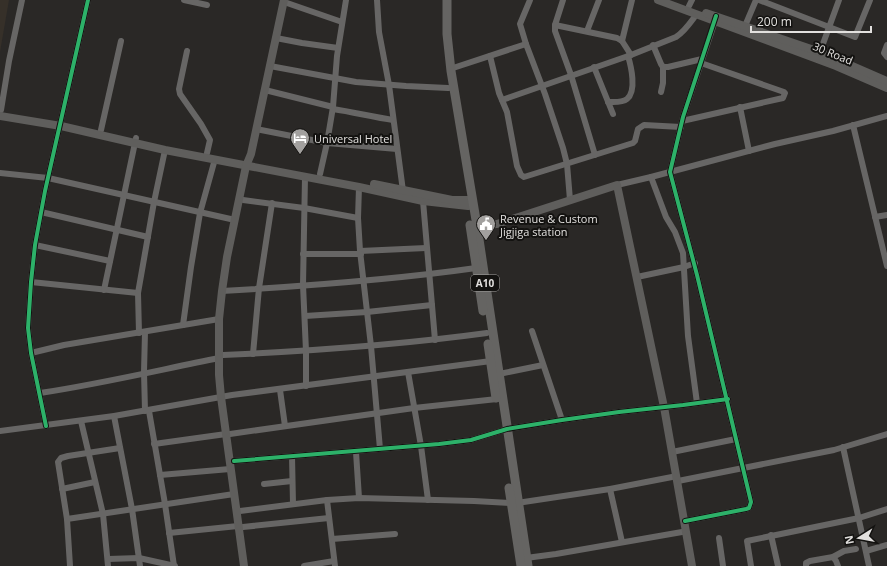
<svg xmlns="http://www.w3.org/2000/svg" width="887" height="566" font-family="'Open Sans',sans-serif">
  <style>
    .built { fill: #363029 }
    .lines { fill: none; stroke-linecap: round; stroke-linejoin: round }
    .minor { stroke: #676665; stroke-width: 6 }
    .major { stroke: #5f5e5c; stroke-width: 8 }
    .highway { stroke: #656462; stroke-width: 9 }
    .cycleway-casing { stroke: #131210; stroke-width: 6 }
    .cycleway { stroke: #2db169; stroke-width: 4 }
    .labels { text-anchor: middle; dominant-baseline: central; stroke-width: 4; stroke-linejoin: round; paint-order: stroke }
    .shield { fill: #131210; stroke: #a4a2a0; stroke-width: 1 }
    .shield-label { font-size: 10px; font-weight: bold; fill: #e2e0de }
    .street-label { font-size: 11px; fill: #e2e0de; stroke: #131210 }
    .poi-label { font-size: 11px; fill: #e2e0de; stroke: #131210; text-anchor: start }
  </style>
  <rect width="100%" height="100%" fill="#2a2826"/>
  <polygon class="built" points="0,0 9,0 0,52"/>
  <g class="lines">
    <g class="minor">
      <polyline points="184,0 207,5"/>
      <polyline points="377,0 379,32 389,85 403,191"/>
      <polyline points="530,0 520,24 526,44 545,94 563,148 567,164 570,200"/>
      <polyline points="563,0 555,25 555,31 571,75 595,155"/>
      <polyline points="759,0 855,37 870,0"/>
      <polyline points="284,2 342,22"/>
      <polyline points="689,6 692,0"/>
      <polyline points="555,25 617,38 622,41 631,55"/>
      <polyline points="745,26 756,0"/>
      <polyline points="587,31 599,0"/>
      <polyline points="276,38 302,43 338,48"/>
      <polyline points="622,41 632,0"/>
      <polyline points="653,45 661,64 663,67 668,67 702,59"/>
      <polyline points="887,45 884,53 887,57"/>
      <polyline points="187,51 179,89 180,94 201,124 210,140 207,153"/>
      <polyline points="820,52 839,0"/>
      <polyline points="490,56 499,93 507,112 517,166 521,175 524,177 633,143 635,141 638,129 644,125 681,127"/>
      <polyline points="270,66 356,82 406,86 448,88"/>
      <polyline points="594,67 613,114"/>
      <polyline points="450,69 526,44"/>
      <polyline points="265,90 333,107"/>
      <polyline points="661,92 663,83 663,67"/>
      <path d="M502,100L631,55L676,37C685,31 690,23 696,15"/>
      <path d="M608,102C614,102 622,103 627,99C637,91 631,66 628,56"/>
      <polyline points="740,107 749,151"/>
      <path d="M333,109C353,112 373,117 393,120"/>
      <polyline points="1,110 9,61 22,0"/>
      <polyline points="682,121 783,98 785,93 784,92 701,63"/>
      <polyline points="853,125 887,266"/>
      <polyline points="256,129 327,143 397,149"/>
      <polyline points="101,130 121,41"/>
      <polyline points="0,173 48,178 235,220"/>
      <polyline points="320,174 327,143 333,107 337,56 346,0"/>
      <polyline points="305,177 303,285 306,351 306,386"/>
      <polyline points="651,177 775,144 833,131 887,116"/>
      <polyline points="617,185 651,177 666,217 675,232 683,253 688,336 697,403"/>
      <polyline points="359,187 358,218 360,251 371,346 380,449"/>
      <polyline points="243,200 304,208 358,218"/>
      <polyline points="423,201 435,340"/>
      <polyline points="41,212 148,237"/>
      <polyline points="875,217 887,215"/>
      <polyline points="35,245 110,261"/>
      <polyline points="360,251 426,248"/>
      <polyline points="303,254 361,254"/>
      <polyline points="637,277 684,267 695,263"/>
      <polyline points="31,282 138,293"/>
      <polyline points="104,290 136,138"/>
      <path d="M222,291C307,286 392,280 476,268"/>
      <polyline points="305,316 367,312 432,305"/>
      <polyline points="183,325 191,267 200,213 215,159"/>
      <polyline points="532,331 562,420"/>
      <polyline points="145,332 144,372 145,411"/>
      <polyline points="139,333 138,293 154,202 165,150"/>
      <polyline points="31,353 64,345 219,319"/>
      <polyline points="253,354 259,288 272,203"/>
      <path d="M223,355C311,351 399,345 487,333"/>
      <polyline points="408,372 421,446 428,500"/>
      <polyline points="499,374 543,365"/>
      <polyline points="280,390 285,426"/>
      <path d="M40,393C100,384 159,370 219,358"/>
      <polyline points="149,411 165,504 174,566"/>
      <polyline points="114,416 132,509 140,566"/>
      <polyline points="81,421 103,514 108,566"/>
      <polyline points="46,426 31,353 28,328 31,282 35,245 45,191 88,0"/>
      <polyline points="0,431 114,416 232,395 491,361"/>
      <polyline points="230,434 414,408 497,399"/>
      <polyline points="154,444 226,434"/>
      <polyline points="843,447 869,566"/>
      <polyline points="356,452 359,498"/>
      <polyline points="672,452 736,439"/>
      <polyline points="292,456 293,504"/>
      <polyline points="234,461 439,444 471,440 507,429 562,420 619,412 683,405 728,399"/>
      <polyline points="160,475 230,469"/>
      <polyline points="678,481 834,450 887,434"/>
      <polyline points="264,484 292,481"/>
      <polyline points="62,489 95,482"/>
      <polyline points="610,489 622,542"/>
      <polyline points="327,500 335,566"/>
      <polyline points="517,503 610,489 672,477"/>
      <polyline points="240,511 327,500 359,498 474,501 511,503"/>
      <polyline points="67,519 234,494"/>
      <polyline points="685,521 746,509 749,508 751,502 697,275 670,172 683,117 716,18"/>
      <polyline points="243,527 329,518"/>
      <polyline points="169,533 238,526"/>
      <polyline points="771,535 778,566"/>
      <polyline points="719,538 723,566"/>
      <polyline points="332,539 395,534"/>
      <polyline points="866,551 887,545"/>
      <polyline points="833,557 836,561 838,566"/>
      <polyline points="526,558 556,554 682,532"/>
      <polyline points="108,559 139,558 175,566"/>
      <polyline points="70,566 67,519 58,462 61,458 68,456 120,448"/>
      <polyline points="304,566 334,561"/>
      <polyline points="751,566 747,541 859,518 887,509"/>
      <polyline points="806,566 806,563 810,561 833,557 844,551 856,549"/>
    </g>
    <g class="major">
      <polyline points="658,0 836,66 887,88"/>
      <polyline points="706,13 820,52 887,81"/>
      <polyline points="0,116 61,126 165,150 359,187 423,201 468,206 472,205"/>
      <polyline points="374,184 452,200 471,200"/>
      <polyline points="471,226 497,224 617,185 664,407 692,566"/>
      <polyline points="244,566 221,397 219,375 219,319 222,291 227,257 246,166 251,154 284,0"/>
    </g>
    <g class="highway">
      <polyline points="447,0 447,34 451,71 477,226 528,566"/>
      <polyline points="470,225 483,311"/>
      <polyline points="488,344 496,398"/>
      <polyline points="509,488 521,566"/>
    </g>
    <defs>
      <g id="cycleway">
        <polyline points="46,426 31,353 28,328 31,282 35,245 45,191 88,0"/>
        <polyline points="234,461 439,444 471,440 507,429 562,420 619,412 683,405 728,399"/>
        <polyline points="685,521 746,509 749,508 751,502 697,275 670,172 683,117 716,16"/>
      </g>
    </defs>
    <use href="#cycleway" class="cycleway-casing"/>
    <use href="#cycleway" class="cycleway"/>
  </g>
  <defs>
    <symbol id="hotel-pin" viewBox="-11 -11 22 30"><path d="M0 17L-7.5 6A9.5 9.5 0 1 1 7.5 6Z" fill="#a2a09e" stroke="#131210"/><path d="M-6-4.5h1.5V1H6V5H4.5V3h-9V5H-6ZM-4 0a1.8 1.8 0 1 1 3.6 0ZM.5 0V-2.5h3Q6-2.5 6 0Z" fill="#fff"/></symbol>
    <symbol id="civic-pin" viewBox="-11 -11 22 30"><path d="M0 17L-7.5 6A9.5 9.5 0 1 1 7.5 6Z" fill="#a2a09e" stroke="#131210"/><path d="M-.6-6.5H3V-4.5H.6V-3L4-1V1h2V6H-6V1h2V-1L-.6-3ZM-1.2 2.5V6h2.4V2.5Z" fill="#fff"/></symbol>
  </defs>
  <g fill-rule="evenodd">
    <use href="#hotel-pin" x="289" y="127" width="22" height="30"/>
    <use href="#civic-pin" x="475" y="213" width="22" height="30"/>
  </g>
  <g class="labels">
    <rect class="shield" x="471" y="275" width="28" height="16" rx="3"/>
    <g class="shield-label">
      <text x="485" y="283">A10</text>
    </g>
    <g class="street-label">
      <text transform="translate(833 53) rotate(22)">30 Road</text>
    </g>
    <g class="poi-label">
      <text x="314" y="138">Universal Hotel</text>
      <text x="500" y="218">Revenue &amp; Custom<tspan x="500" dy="13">Jigjiga station</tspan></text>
    </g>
  </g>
  <g transform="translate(859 538) rotate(259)" stroke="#131210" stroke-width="3" paint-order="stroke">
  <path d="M0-3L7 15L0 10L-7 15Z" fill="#e2e0de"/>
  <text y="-6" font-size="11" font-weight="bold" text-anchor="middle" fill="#e2e0de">N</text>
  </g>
  <path d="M751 26v6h120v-6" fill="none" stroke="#e2e0de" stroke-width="2"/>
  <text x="757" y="26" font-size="12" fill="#e2e0de" stroke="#131210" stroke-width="3" paint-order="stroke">200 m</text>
</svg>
